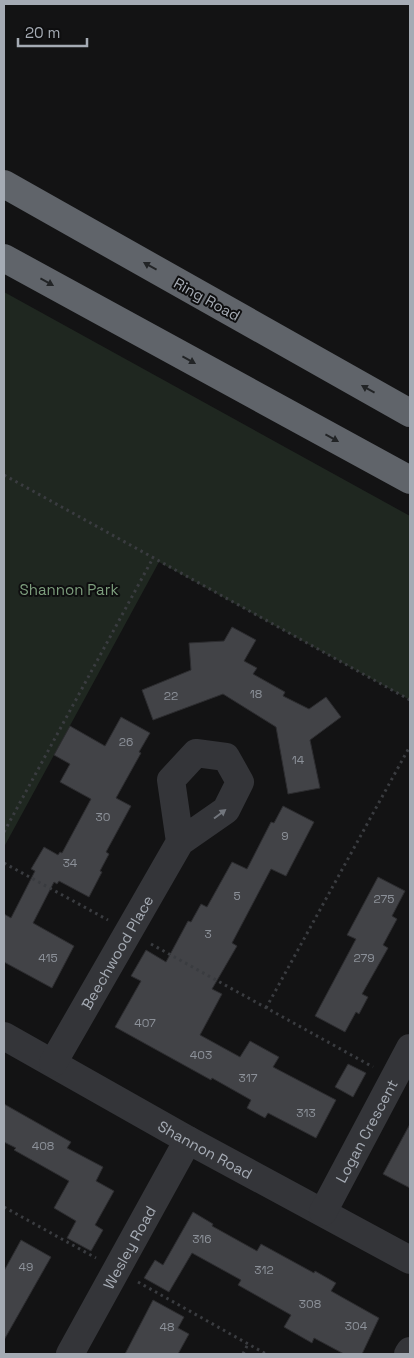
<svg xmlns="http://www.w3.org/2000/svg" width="414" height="1358" font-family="'Space Grotesk',sans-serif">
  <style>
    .green { fill: #1f2720 }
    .building { fill: #424347; stroke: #2d2d30 }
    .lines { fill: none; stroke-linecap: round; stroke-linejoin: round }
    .path { stroke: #3a3c40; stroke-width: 3; stroke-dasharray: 2.5 4; stroke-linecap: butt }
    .minor { stroke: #343539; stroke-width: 28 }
    .highway { stroke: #60646a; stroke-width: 28 }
    .oneway { fill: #222426 }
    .oneway2 { fill: #72767d }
    .labels { text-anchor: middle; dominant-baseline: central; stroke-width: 4; stroke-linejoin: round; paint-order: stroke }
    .number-label { font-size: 12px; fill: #8c9199 }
    .street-label { font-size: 15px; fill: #a5abb4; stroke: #0e0e0f }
    .park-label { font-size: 15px; fill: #7d9e7d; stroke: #0e0e0f }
  </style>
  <rect width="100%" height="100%" fill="#131314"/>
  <polygon class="green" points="4,292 410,516 410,700 159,562 4,847"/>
  <g class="building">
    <polygon points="232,627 256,640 244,661 257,668 253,674 285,692 283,696 309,709 326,697 341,717 310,740 320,788 288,794 276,727 223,694 153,720 142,690 191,670 189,643 224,641"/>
    <polygon points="121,717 150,733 139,752 141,753 116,798 131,806 106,852 109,854 100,871 102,872 89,897 59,881 57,884 54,882 33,923 74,946 52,988 4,962 4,914 11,918 35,871 31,869 44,847 58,855 60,852 62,853 91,799 60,782 70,764 54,755 70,726 105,746"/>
    <polygon points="283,806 314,822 286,876 271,869 232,943 237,946 212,989 222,994 200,1035 240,1057 250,1041 279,1057 273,1067 336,1100 316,1138 268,1113 265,1118 247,1108 251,1100 212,1078 211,1080 115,1027 141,981 131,976 146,950 166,962 188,921 191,922 201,904 207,907 232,862 247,869 271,822 274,823"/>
    <polygon points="378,877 405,891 392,916 397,919 383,945 388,948 362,994 368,997 359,1014 356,1012 345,1032 315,1016 356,939 347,935"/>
    <polygon points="348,1064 366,1073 353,1097 335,1087"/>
    <polygon points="4,1104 71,1142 67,1148 103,1167 96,1181 114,1191 95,1225 103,1230 91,1251 67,1238 76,1221 54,1208 69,1181 14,1150 16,1148 4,1142"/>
    <polygon points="410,1124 410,1188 383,1174"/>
    <polygon points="193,1212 213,1224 212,1226 257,1251 261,1244 314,1273 315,1271 336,1283 331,1291 379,1318 362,1354 344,1354 314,1338 312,1343 284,1327 291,1315 238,1285 241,1280 192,1253 169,1292 144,1278 155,1260 163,1265"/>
    <polygon points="21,1240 51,1257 4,1340 4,1271"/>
    <polygon points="153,1300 184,1317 178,1328 189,1334 178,1354 125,1354"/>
  </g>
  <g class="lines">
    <g class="path">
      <polyline points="4,475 410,700"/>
      <polyline points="4,832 153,558"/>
      <polyline points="4,863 108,920"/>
      <polyline points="151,944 373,1067"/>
      <polyline points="266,1008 410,746"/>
      <polyline points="4,1207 96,1258"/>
      <polyline points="138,1282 266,1354"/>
      <polyline points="243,1354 248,1344"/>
    </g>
    <g class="minor">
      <path id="s1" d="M4,1036L188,1140L410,1260"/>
      <path id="s2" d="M53,1063L180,842L226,810L240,782L226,757L196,753L171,780L180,842"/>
      <path id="s3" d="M323,1212L410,1048"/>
      <path id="s4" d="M70,1354L188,1140"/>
      <polyline points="408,1354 410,1351"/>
    </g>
    <g class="highway">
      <polyline points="4,184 410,413"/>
      <polyline points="4,258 410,480"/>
    </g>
  </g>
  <defs><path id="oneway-solid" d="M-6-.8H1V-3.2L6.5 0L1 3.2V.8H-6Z" transform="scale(1.25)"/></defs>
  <g class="oneway">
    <use href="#oneway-solid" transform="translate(150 266) rotate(-151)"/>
    <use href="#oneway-solid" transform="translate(47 282) rotate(29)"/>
    <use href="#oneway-solid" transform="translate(189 360) rotate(29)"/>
    <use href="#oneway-solid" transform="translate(368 389) rotate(-151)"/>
    <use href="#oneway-solid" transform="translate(332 438) rotate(29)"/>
  </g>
  <use class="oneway2" href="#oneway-solid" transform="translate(220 814) rotate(-37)"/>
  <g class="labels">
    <g class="number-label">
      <text x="256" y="694">18</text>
      <text x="171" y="696">22</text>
      <text x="126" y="742">26</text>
      <text x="298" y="760">14</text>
      <text x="103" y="817">30</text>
      <text x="285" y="836">9</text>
      <text x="70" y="863">34</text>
      <text x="237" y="896">5</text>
      <text x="384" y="899">275</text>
      <text x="208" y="934">3</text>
      <text x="48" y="958">415</text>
      <text x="364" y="958">279</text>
      <text x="145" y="1023">407</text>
      <text x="201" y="1055">403</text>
      <text x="248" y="1078">317</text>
      <text x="306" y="1113">313</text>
      <text x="43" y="1146">408</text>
      <text x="202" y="1239">316</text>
      <text x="26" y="1267">49</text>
      <text x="264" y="1270">312</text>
      <text x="310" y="1304">308</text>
      <text x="356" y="1326">304</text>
      <text x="167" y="1327">48</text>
    </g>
    <g class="street-label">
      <text transform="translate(207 299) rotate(29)">Ring Road</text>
      <text stroke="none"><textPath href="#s2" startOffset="128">Beechwood Place</textPath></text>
      <text stroke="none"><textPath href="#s3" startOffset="92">Logan Crescent</textPath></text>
      <text stroke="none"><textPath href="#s1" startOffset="231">Shannon Road</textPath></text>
      <text stroke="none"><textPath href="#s4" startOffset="122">Wesley Road</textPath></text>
    </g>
    <g class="park-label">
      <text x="69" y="589">Shannon Park</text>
    </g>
  </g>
  <rect width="414" height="1358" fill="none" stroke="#a5abb4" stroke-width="10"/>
  <path d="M18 38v8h69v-8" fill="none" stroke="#a5abb4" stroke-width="2.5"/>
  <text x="25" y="38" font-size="15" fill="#a5abb4" stroke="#0e0e0f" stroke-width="4" paint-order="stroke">20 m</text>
</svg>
